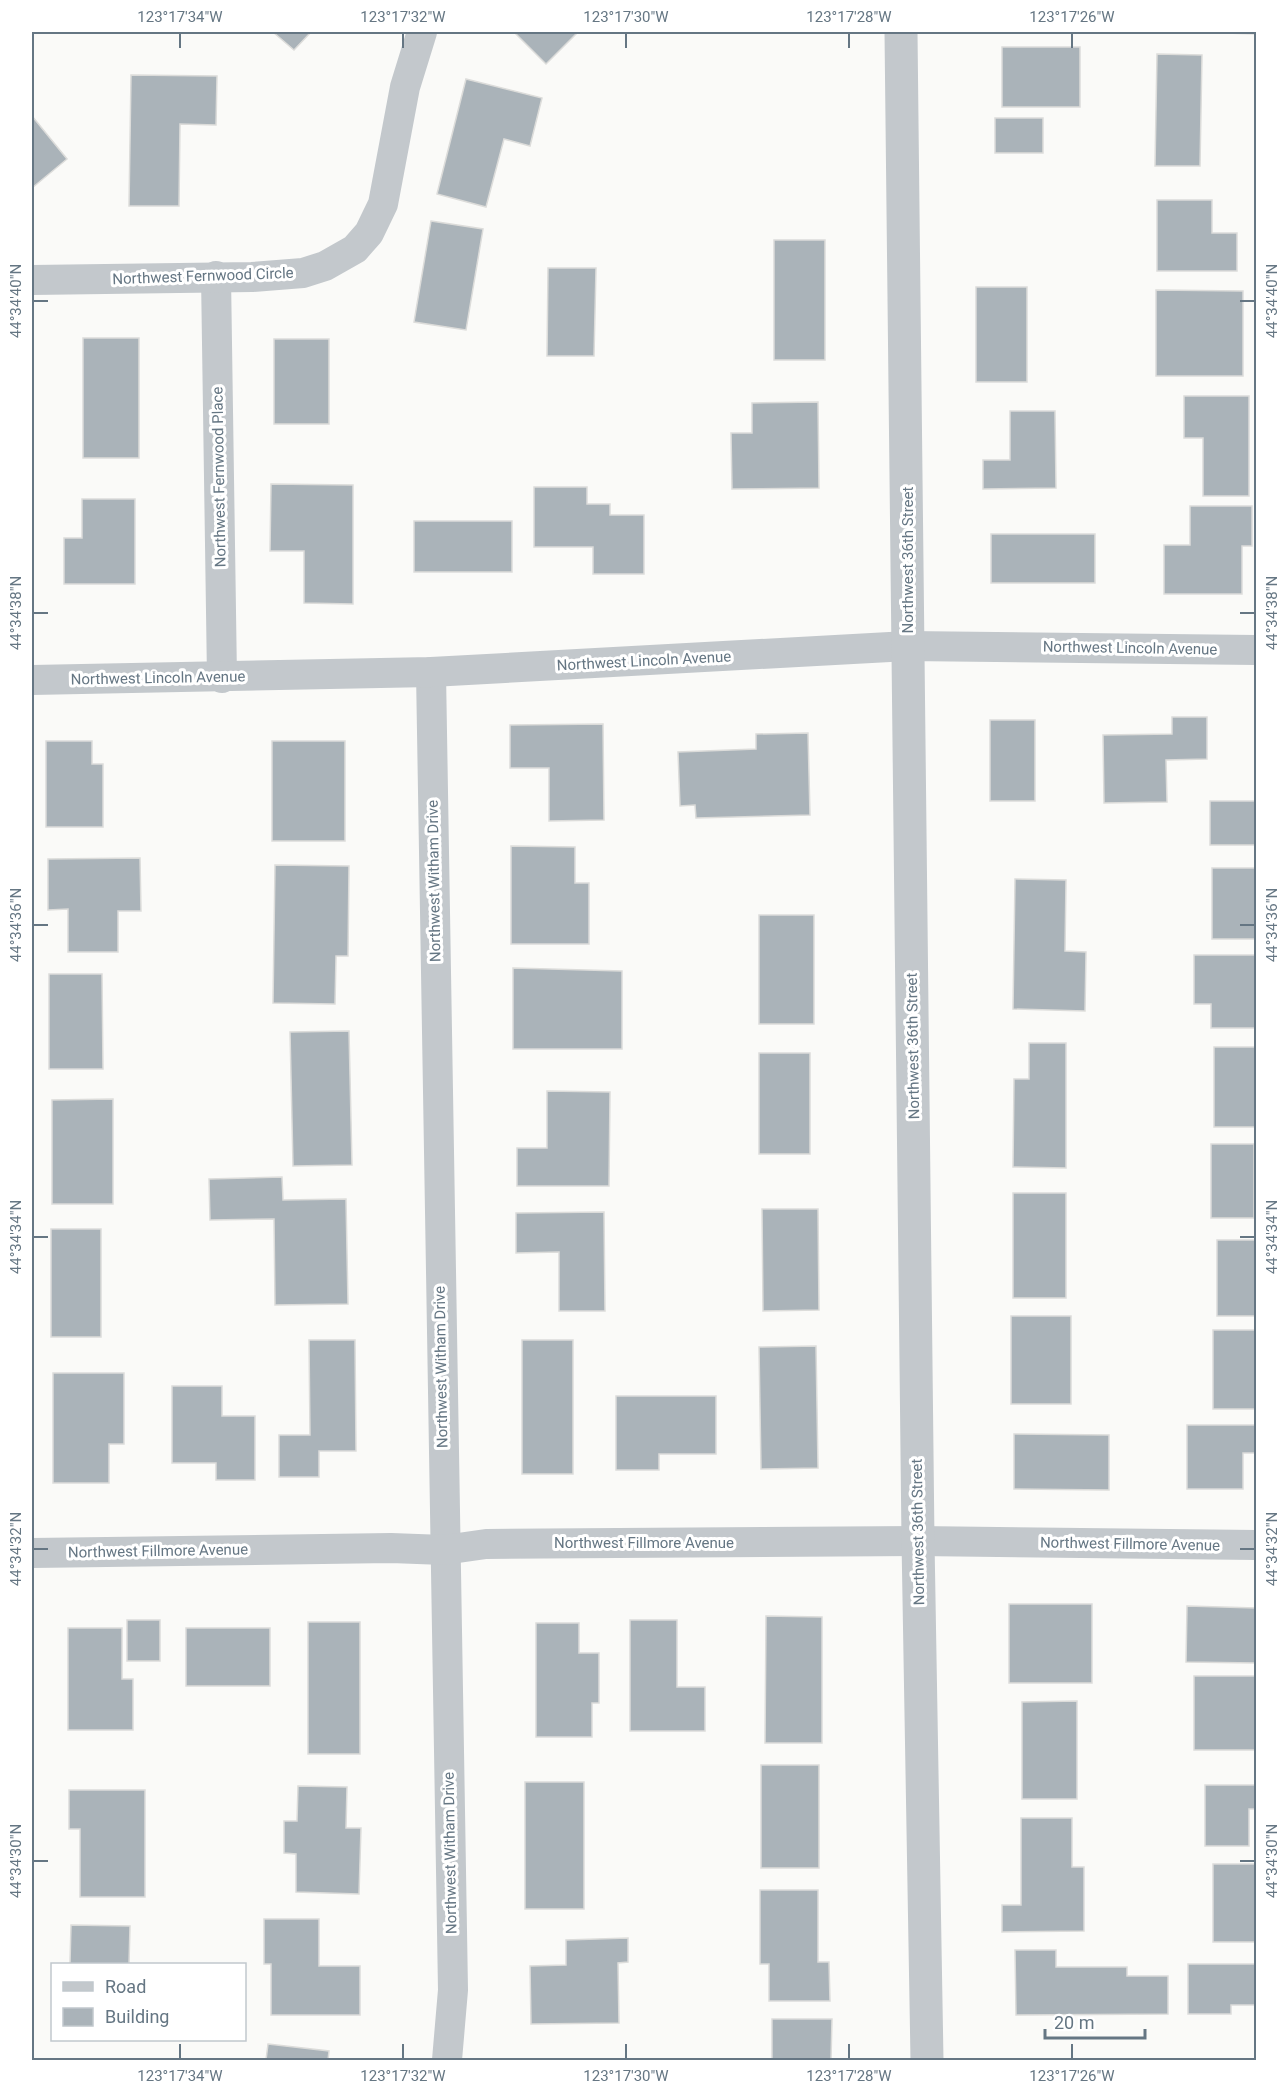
<svg xmlns="http://www.w3.org/2000/svg" width="1288" height="2092" font-family="Roboto,sans-serif">
  <style>
    .building { fill: #aab3b9; stroke: #dcdcda; stroke-width: 1.5 }
    .lines { fill: none; stroke-linecap: round; stroke-linejoin: round }
    .minor { stroke: #c3c8cc; stroke-width: 30 }
    .tertiary { stroke: #c3c8cc; stroke-width: 33 }
    .ticks { fill: none; stroke: #657683; stroke-width: 2 }
    .labels { text-anchor: middle; dominant-baseline: central; stroke-width: 6; stroke-linejoin: round; paint-order: stroke }
    .street-label { font-size: 15px; fill: #657683; stroke: #fff }
    .neatline { fill: none; stroke: #657683; stroke-width: 2 }
    .ticks-label { font-size: 15px; text-anchor: middle; fill: #657683 }
  </style>
  <rect width="100%" height="100%" fill="#fafaf8"/>
  <g class="building">
    <polygon points="273,32 311,32 294,50"/>
    <polygon points="514,32 578,32 546,64"/>
    <polygon points="1225,32 1256,32 1256,34 1225,33"/>
    <rect x="1002" y="47" width="78" height="60"/>
    <polygon points="1157,54 1202,55 1200,166 1155,166"/>
    <polygon points="131,75 217,76 216,125 180,124 179,206 129,206"/>
    <polygon points="466,79 542,98 530,146 504,139 486,207 437,194"/>
    <polygon points="32,116 67,159 32,188"/>
    <rect x="995" y="118" width="48" height="35"/>
    <polygon points="1157,200 1212,200 1212,233 1237,233 1237,271 1157,271"/>
    <polygon points="431,221 483,229 466,330 414,322"/>
    <rect x="774" y="240" width="51" height="120"/>
    <polygon points="548,268 596,268 594,356 547,356"/>
    <rect x="976" y="287" width="51" height="95"/>
    <polygon points="1156,290 1243,291 1243,376 1156,376"/>
    <rect x="83" y="338" width="56" height="120"/>
    <rect x="274" y="339" width="55" height="85"/>
    <polygon points="1184,396 1249,396 1249,496 1203,496 1203,438 1184,438"/>
    <polygon points="818,402 819,488 732,489 731,433 752,433 752,403"/>
    <polygon points="1010,411 1055,411 1056,488 983,489 983,460 1010,460"/>
    <polygon points="271,484 353,485 353,604 304,603 304,551 270,551"/>
    <polygon points="534,487 587,487 587,504 610,504 610,515 644,515 644,574 593,574 593,547 534,547"/>
    <polygon points="82,499 135,499 135,584 64,584 64,538 82,538"/>
    <polygon points="1190,506 1252,506 1252,546 1242,546 1242,594 1164,594 1164,545 1190,545"/>
    <rect x="414" y="521" width="98" height="51"/>
    <rect x="991" y="534" width="104" height="49"/>
    <polygon points="1172,717 1207,717 1207,759 1166,760 1167,802 1104,803 1103,735 1172,734"/>
    <rect x="990" y="720" width="45" height="81"/>
    <polygon points="603,724 604,820 549,821 549,768 510,768 510,725"/>
    <polygon points="808,733 810,815 696,818 695,805 680,806 678,752 756,749 756,734"/>
    <polygon points="46,741 92,741 92,764 103,764 103,827 46,827"/>
    <rect x="272" y="741" width="73" height="100"/>
    <rect x="1210" y="801" width="46" height="44"/>
    <polygon points="511,846 575,847 575,883 589,883 589,944 511,944"/>
    <polygon points="140,858 141,911 118,911 118,952 68,952 68,909 48,910 48,859"/>
    <polygon points="275,865 349,866 348,956 336,956 335,1004 273,1003"/>
    <rect x="1212" y="868" width="44" height="71"/>
    <polygon points="1015,879 1066,880 1065,951 1086,952 1085,1011 1013,1009"/>
    <rect x="759" y="915" width="55" height="109"/>
    <polygon points="1194,955 1256,955 1256,1028 1211,1028 1211,1004 1194,1004"/>
    <polygon points="513,968 622,971 622,1049 513,1049"/>
    <polygon points="49,974 102,974 103,1069 49,1069"/>
    <polygon points="349,1031 352,1165 293,1166 290,1032"/>
    <polygon points="1029,1043 1066,1043 1066,1168 1013,1167 1014,1079 1029,1079"/>
    <rect x="1214" y="1047" width="42" height="80"/>
    <rect x="759" y="1053" width="51" height="101"/>
    <polygon points="547,1091 610,1092 609,1186 517,1186 517,1148 547,1148"/>
    <polygon points="113,1099 113,1204 52,1204 52,1100"/>
    <rect x="1211" y="1144" width="43" height="74"/>
    <polygon points="282,1177 283,1200 346,1199 348,1304 275,1305 274,1219 210,1220 209,1179"/>
    <rect x="1013" y="1193" width="53" height="105"/>
    <polygon points="762,1209 818,1209 819,1310 763,1311"/>
    <polygon points="604,1212 605,1311 559,1311 559,1252 516,1253 516,1213"/>
    <rect x="51" y="1229" width="50" height="108"/>
    <rect x="1217" y="1240" width="39" height="76"/>
    <rect x="1011" y="1316" width="60" height="88"/>
    <rect x="1213" y="1330" width="43" height="79"/>
    <polygon points="309,1340 355,1340 356,1451 319,1451 319,1477 279,1477 279,1435 310,1435"/>
    <rect x="522" y="1340" width="51" height="134"/>
    <polygon points="816,1346 818,1468 761,1469 759,1347"/>
    <polygon points="53,1373 124,1373 124,1444 109,1444 109,1483 53,1483"/>
    <polygon points="172,1386 222,1386 222,1416 255,1416 255,1480 216,1480 216,1463 172,1463"/>
    <polygon points="616,1396 716,1396 716,1454 659,1454 659,1470 616,1470"/>
    <polygon points="1187,1425 1256,1425 1256,1453 1243,1453 1243,1489 1187,1489"/>
    <polygon points="1014,1434 1109,1435 1109,1490 1014,1489"/>
    <rect x="1009" y="1604" width="83" height="79"/>
    <polygon points="1187,1606 1256,1608 1256,1663 1186,1662"/>
    <polygon points="766,1616 822,1617 822,1743 765,1743"/>
    <rect x="127" y="1620" width="33" height="41"/>
    <polygon points="630,1620 677,1620 677,1687 705,1687 705,1731 630,1731"/>
    <rect x="308" y="1622" width="52" height="132"/>
    <polygon points="536,1623 579,1623 579,1653 599,1653 599,1703 592,1703 592,1737 536,1737"/>
    <polygon points="68,1628 122,1628 122,1679 133,1679 133,1730 68,1730"/>
    <rect x="186" y="1628" width="84" height="58"/>
    <rect x="1194" y="1676" width="62" height="74"/>
    <polygon points="1077,1701 1077,1799 1022,1799 1022,1702"/>
    <rect x="761" y="1765" width="58" height="103"/>
    <rect x="525" y="1782" width="59" height="127"/>
    <polygon points="1205,1785 1256,1785 1256,1809 1249,1809 1249,1846 1205,1846"/>
    <polygon points="298,1786 347,1787 346,1828 361,1828 359,1894 296,1892 296,1854 284,1853 284,1821 297,1821"/>
    <polygon points="69,1790 145,1790 145,1897 80,1897 80,1829 69,1829"/>
    <polygon points="1021,1818 1072,1818 1072,1867 1084,1867 1084,1931 1002,1932 1002,1905 1021,1905"/>
    <rect x="1213" y="1864" width="43" height="78"/>
    <polygon points="760,1890 818,1890 818,1962 829,1962 830,2001 769,2001 769,1964 760,1964"/>
    <polygon points="264,1919 319,1919 319,1966 360,1966 360,2015 271,2015 271,1964 264,1964"/>
    <polygon points="71,1925 130,1926 129,1964 68,1964 70,1963"/>
    <polygon points="628,1938 628,1962 618,1963 619,2023 531,2024 530,1966 566,1965 566,1940"/>
    <polygon points="1015,1950 1056,1950 1056,1967 1127,1967 1127,1976 1168,1976 1168,2014 1016,2015"/>
    <polygon points="1188,1964 1256,1964 1256,2005 1231,2005 1231,2014 1188,2014"/>
    <polygon points="772,2019 832,2019 831,2060 772,2060"/>
    <polygon points="268,2044 329,2051 328,2060 266,2060"/>
  </g>
  <g class="lines">
    <g class="minor">
      <polyline points="216,276 222,678"/>
      <polyline points="32,280 252,277 303,273 325,266 355,249 369,233 383,204 405,87 422,32"/>
      <polyline points="431,672 453,1990 447,2060"/>
      <polyline points="32,680 431,672 908,646 1256,650"/>
      <polyline points="32,1553 391,1548 444,1550 486,1544 918,1541 1256,1545"/>
    </g>
    <polyline class="tertiary" points="901,32 918,1541 927,2060"/>
  </g>
  <path class="ticks" d="M180,33V48M403,33V48M626,33V48M849,33V48M1072,33V48M33,301H48M1240,301H1255M33,613H48M1240,613H1255M33,925H48M1240,925H1255M33,1237H48M1240,1237H1255M33,1549H48M1240,1549H1255M33,1861H48M1240,1861H1255M180,2044V2059M403,2044V2059M626,2044V2059M849,2044V2059M1072,2044V2059"/>
  <g class="labels">
    <g class="street-label">
      <text transform="translate(203 276) rotate(-2)">Northwest Fernwood Circle</text>
      <text transform="translate(219 477) rotate(-91)">Northwest Fernwood Place</text>
      <text transform="translate(908 560) rotate(-90)">Northwest 36th Street</text>
      <text transform="translate(1130 648) rotate(1)">Northwest Lincoln Avenue</text>
      <text transform="translate(644 661) rotate(-3)">Northwest Lincoln Avenue</text>
      <text transform="translate(158 678) rotate(-1)">Northwest Lincoln Avenue</text>
      <text transform="translate(434 881) rotate(-91)">Northwest Witham Drive</text>
      <text transform="translate(913 1046) rotate(-91)">Northwest 36th Street</text>
      <text transform="translate(441 1367) rotate(-91)">Northwest Witham Drive</text>
      <text transform="translate(918 1532) rotate(-91)">Northwest 36th Street</text>
      <text x="644" y="1543">Northwest Fillmore Avenue</text>
      <text transform="translate(1130 1544) rotate(1)">Northwest Fillmore Avenue</text>
      <text transform="translate(158 1551) rotate(-1)">Northwest Fillmore Avenue</text>
      <text transform="translate(450 1853) rotate(-91)">Northwest Witham Drive</text>
    </g>
  </g>
  <rect width="1288" height="2092" fill="none" stroke="#ffffff" stroke-width="66"/>
  <rect x="51" y="1963" width="195" height="78" fill="#ffffff" stroke="#c1c8cd" stroke-width="1.5"/>
  <rect x="63" y="1982" width="30" height="9" fill="#c3c8cc" stroke="#c1c8cd" stroke-width="1.5"/>
  <text x="105" y="1993" font-size="18" fill="#657683">Road</text>
  <rect x="63" y="2008" width="30" height="18" fill="#aab3b9" stroke="#c1c8cd" stroke-width="1.5"/>
  <text x="105" y="2023" font-size="18" fill="#657683">Building</text>
  <path d="M1045 2029v9h100v-9" fill="none" stroke="#657683" stroke-width="3"/>
  <text x="1054" y="2029" font-size="18" fill="#657683" stroke="#ffffff" stroke-width="4.5" paint-order="stroke">20 m</text>
  <rect x="33" y="33" width="1222" height="2026" class="neatline"/>
  <g class="ticks-label">
    <text x="180" y="22">123°17'34"W</text>
    <text x="403" y="22">123°17'32"W</text>
    <text x="626" y="22">123°17'30"W</text>
    <text x="849" y="22">123°17'28"W</text>
    <text x="1072" y="22">123°17'26"W</text>
    <text transform="translate(16 301) rotate(-90)" y="5">44°34'40"N</text>
    <text transform="translate(1272 301) rotate(-90)" y="5">44°34'40"N</text>
    <text transform="translate(16 613) rotate(-90)" y="5">44°34'38"N</text>
    <text transform="translate(1272 613) rotate(-90)" y="5">44°34'38"N</text>
    <text transform="translate(16 925) rotate(-90)" y="5">44°34'36"N</text>
    <text transform="translate(1272 925) rotate(-90)" y="5">44°34'36"N</text>
    <text transform="translate(16 1237) rotate(-90)" y="5">44°34'34"N</text>
    <text transform="translate(1272 1237) rotate(-90)" y="5">44°34'34"N</text>
    <text transform="translate(16 1549) rotate(-90)" y="5">44°34'32"N</text>
    <text transform="translate(1272 1549) rotate(-90)" y="5">44°34'32"N</text>
    <text transform="translate(16 1861) rotate(-90)" y="5">44°34'30"N</text>
    <text transform="translate(1272 1861) rotate(-90)" y="5">44°34'30"N</text>
    <text x="180" y="2081">123°17'34"W</text>
    <text x="403" y="2081">123°17'32"W</text>
    <text x="626" y="2081">123°17'30"W</text>
    <text x="849" y="2081">123°17'28"W</text>
    <text x="1072" y="2081">123°17'26"W</text>
  </g>
</svg>
